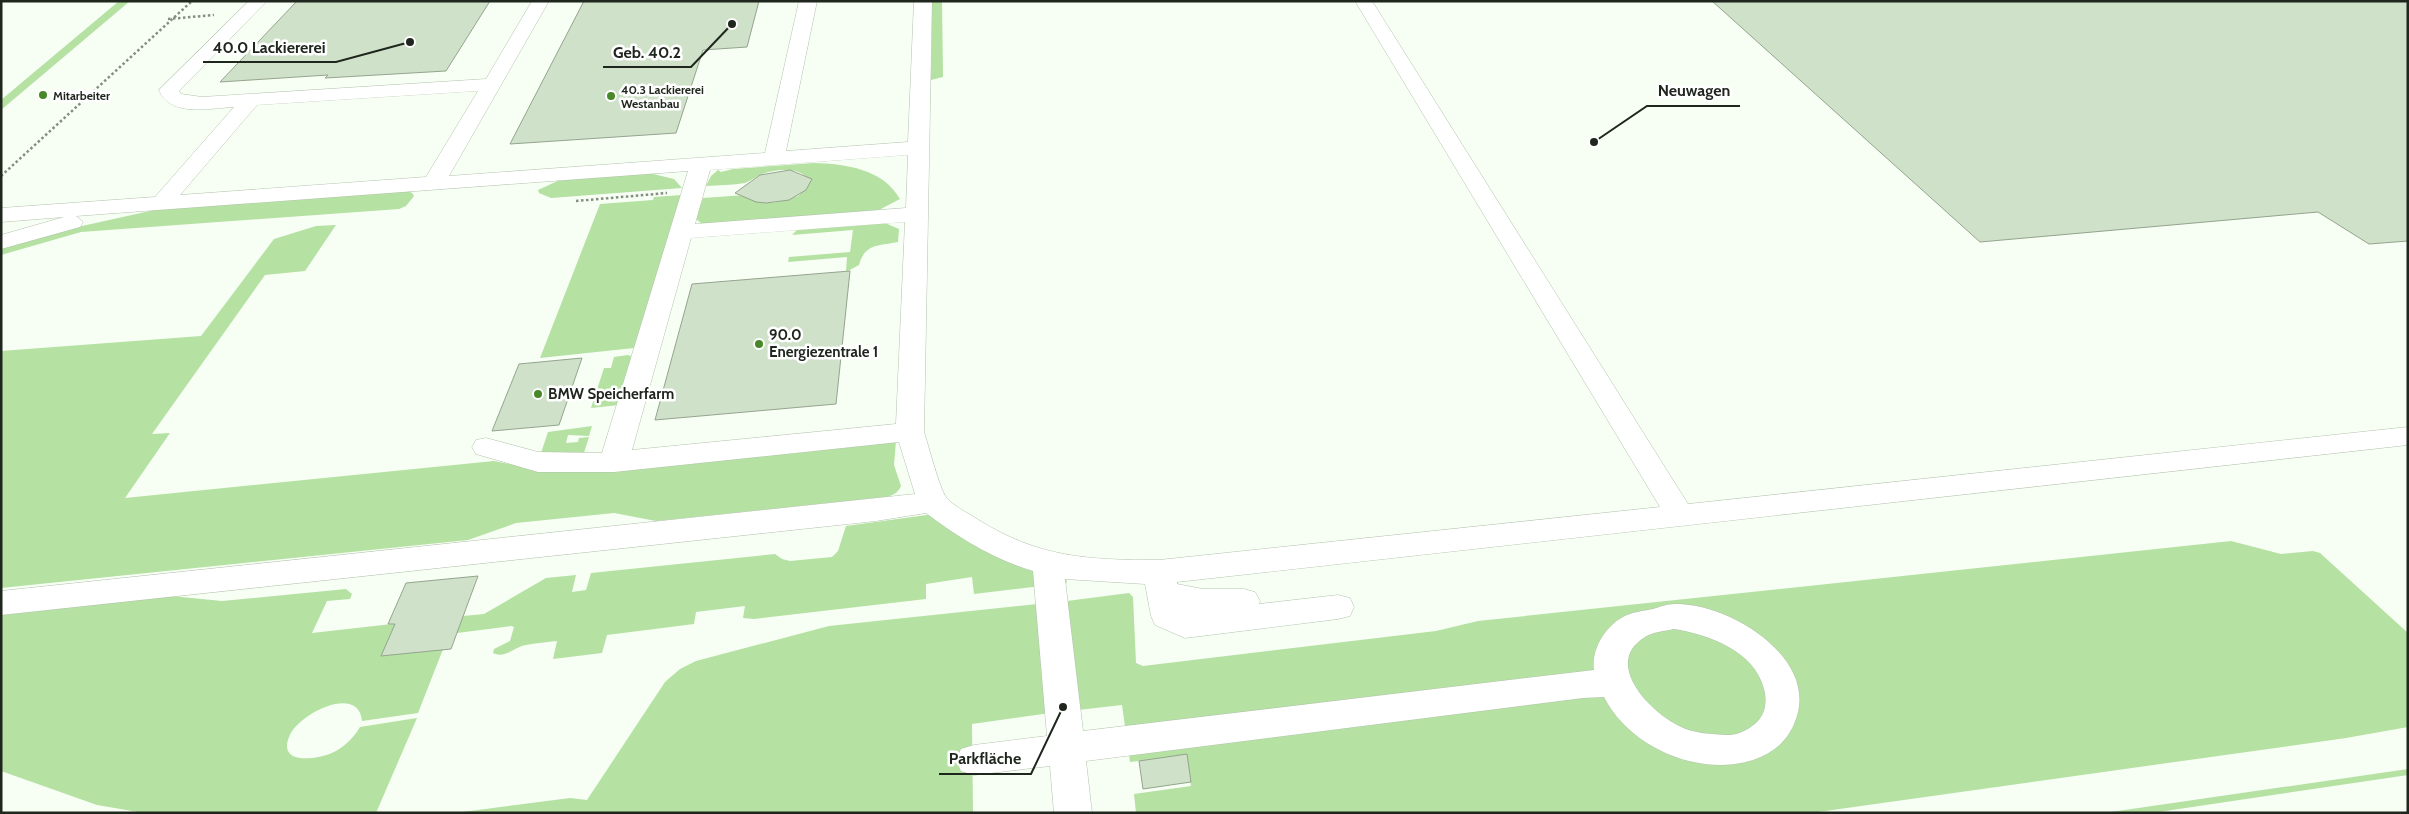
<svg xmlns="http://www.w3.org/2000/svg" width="2409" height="814" font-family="Cabin,sans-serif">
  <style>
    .green { fill: #b5e1a3 }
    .building { fill: #d0e1c9; stroke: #94a48e }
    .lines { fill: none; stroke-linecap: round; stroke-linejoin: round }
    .minor-casing { stroke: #b2c3ac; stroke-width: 1 }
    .path { stroke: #858c83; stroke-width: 2.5; stroke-dasharray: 2.5 2.5; stroke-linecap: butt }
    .minor { fill: #fff; fill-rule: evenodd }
    .poi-dot { fill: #488829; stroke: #fff; stroke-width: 2 }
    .labels { text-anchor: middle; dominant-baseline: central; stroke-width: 5; stroke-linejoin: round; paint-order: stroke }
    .far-poi-label { font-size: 12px; font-weight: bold; fill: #1f261d; stroke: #fff; text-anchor: start }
    .poi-label { font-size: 15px; font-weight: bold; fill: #1f261d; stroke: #fff; text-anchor: start }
    .leader { fill: none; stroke: #1f261d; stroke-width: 2 }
    .callout-dot { fill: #1f261d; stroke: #fff; stroke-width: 2 }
    .callout-label { font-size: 16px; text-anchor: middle; font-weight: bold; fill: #1f261d; stroke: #fff; stroke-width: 5; stroke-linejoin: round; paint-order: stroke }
  </style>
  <rect width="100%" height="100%" fill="#f7fef4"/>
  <g class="green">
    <polygon points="119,1 130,1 1,110 1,100"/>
    <polygon points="932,1 942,1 943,77 931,80"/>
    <path d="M814,163C846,164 883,169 900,199L877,211L702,224L696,219L703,198L745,195L766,203L778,202L798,196L809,185C808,165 775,169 762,174C756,176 751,181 745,183C733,185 719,185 706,186L711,176L718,170L721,172L733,169Z"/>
    <polygon points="649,173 674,179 682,188 551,198 539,193 538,190 562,179"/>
    <polygon points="408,191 412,193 414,196 406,206 399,209 81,232 1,255 1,249 82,226 159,209"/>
    <polygon points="682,195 634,348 540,358 600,204 653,200 654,197"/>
    <path d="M885,223L899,229L898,242C879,246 865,243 859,265L846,272L847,257L788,262L789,257L850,252L853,230L792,235L797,230Z"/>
    <path d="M336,225L305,271L265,275L152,434L170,433L125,498L494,461L534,469L896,441L894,465L901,486C896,497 886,497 876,498L656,521L614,513L516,523L468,540L1,588V351L201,336L274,239L316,226Z"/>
    <polygon points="628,355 633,357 619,405 591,408 604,368 611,368 614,357"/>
    <polygon points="592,426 589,436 568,435 566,443 578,442 579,438 589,437 582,459 540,456 548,432"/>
    <path d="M927,515H934L1066,578L1067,583L974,594L972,577L926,584V599L754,619L743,618L745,606L696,612L694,624L607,635L602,653L553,659L557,641C547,642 536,643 526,645C514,647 505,659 493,653L494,649L510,641L514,627L511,626L449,634L418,713L362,721C359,683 297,714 289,737C277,767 322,759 336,751C346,745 354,737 360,727L417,718L376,813H144L97,805L1,771V614L171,596L222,601L346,589L352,594L350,599L327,601L312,633L463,616L484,614L546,578L576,575L572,592L586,590L591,573L775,554L782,559L790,561L832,557L838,551L846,526Z"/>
    <polygon points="2231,541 2281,554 2313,551 2320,553 2408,633 2408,727 2346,738 1811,813 1136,813 1134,794 1191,786 1187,755 1130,762 1122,705 1078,710 1067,601 1129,593 1133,597 1136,663 1143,666 1436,631 1478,621"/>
    <polygon points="1038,604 1050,713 972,724 973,813 455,813 570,798 587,800 665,682 680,669 696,661 829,626"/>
    <polygon points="2408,769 2408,775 2152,813 2104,813"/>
  </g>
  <g class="building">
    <polygon points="297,1 490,1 446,71 325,78 328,75 220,82"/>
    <polygon points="584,1 759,1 747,47 703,50 676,133 510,144"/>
    <polygon points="1712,1 2408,1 2408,241 2369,244 2318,212 1980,242"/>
    <polygon points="790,170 812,179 806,190 789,200 766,203 756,202 735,193 760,175"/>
    <polygon points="850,271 836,404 655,420 692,284"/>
    <polygon points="582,358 559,425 492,431 519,364"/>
    <polygon points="478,576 451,649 381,656 395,624 388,624 406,583"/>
    <polygon points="1187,754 1191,782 1143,789 1139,761"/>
  </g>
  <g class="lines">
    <defs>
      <path id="minor" d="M249,1H267L179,91L181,94L202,97L486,79L532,1H549L449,176L765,153L799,1H817L786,151L908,142L914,1H932L924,432C928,444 940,490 946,497C953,506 968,513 977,519C1039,558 1088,560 1159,560L1660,507L1355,1H1372L1688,504L2408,427V445L1177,582V584L1203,589H1244L1255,592L1260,601L1259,604L1338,595L1350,598L1354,607L1350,616L1338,619L1185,638L1155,625L1151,616L1145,584L1065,579L1083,731L1594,670C1591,649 1606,626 1623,617C1632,612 1643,611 1653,609C1659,607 1668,604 1675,604C1730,603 1823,660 1794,724C1786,743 1772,753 1753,760C1699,777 1630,748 1604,697L1583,698L1086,761L1092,813H1054L1050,766L974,775L961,771L956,760L961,749L974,745L1047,736L1033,571C993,559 959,538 926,513L876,521L1,615V591L915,494L899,442L614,472H538L476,454L472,447L476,440L486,438L538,452L602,453L688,171L76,216L83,222L80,227L1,249V235L64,217L1,222V208L155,197L234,107C211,108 170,118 159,90ZM478,91L426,177L180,195L257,105ZM908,155L906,208L695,224L710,170ZM905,222L896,424L632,450L691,238ZM1674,629C1708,634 1755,651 1764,689C1767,700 1766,712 1758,721C1750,729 1739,735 1728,735C1711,734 1695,734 1679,726C1650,712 1602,663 1645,637C1652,632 1665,631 1674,629Z"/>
    </defs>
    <use href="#minor" class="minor-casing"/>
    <g class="path">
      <polyline points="168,19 214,15"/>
      <polyline points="1,176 192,1"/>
      <polyline points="576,201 667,193"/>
    </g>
    <use href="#minor" class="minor"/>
  </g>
  <g class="poi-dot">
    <circle cx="43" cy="95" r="5"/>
    <circle cx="611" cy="96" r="5"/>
    <circle cx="759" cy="344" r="5"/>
    <circle cx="538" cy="394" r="5"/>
  </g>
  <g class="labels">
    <g class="far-poi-label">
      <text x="621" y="89">40.3 Lackiererei<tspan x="621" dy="14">Westanbau</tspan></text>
      <text x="53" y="95">Mitarbeiter</text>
    </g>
    <g class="poi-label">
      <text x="769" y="335">90.0<tspan x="769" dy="17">Energiezentrale 1</tspan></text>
      <text x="548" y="394">BMW Speicherfarm</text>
    </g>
  </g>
  <path class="leader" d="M410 42L336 62H203M732 24L691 67H603M1594 142L1647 106H1740M1063 707L1031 774H939"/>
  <g class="callout-dot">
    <circle cx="410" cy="42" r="5"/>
    <circle cx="732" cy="24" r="5"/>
    <circle cx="1594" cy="142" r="5"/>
    <circle cx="1063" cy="707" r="5"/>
  </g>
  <g class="callout-label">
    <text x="269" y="53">40.0 Lackiererei</text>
    <text x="647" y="58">Geb. 40.2</text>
    <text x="1694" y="96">Neuwagen</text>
    <text x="985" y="764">Parkfläche</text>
  </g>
  <rect width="2409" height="814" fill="none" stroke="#1f261d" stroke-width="5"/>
</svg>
